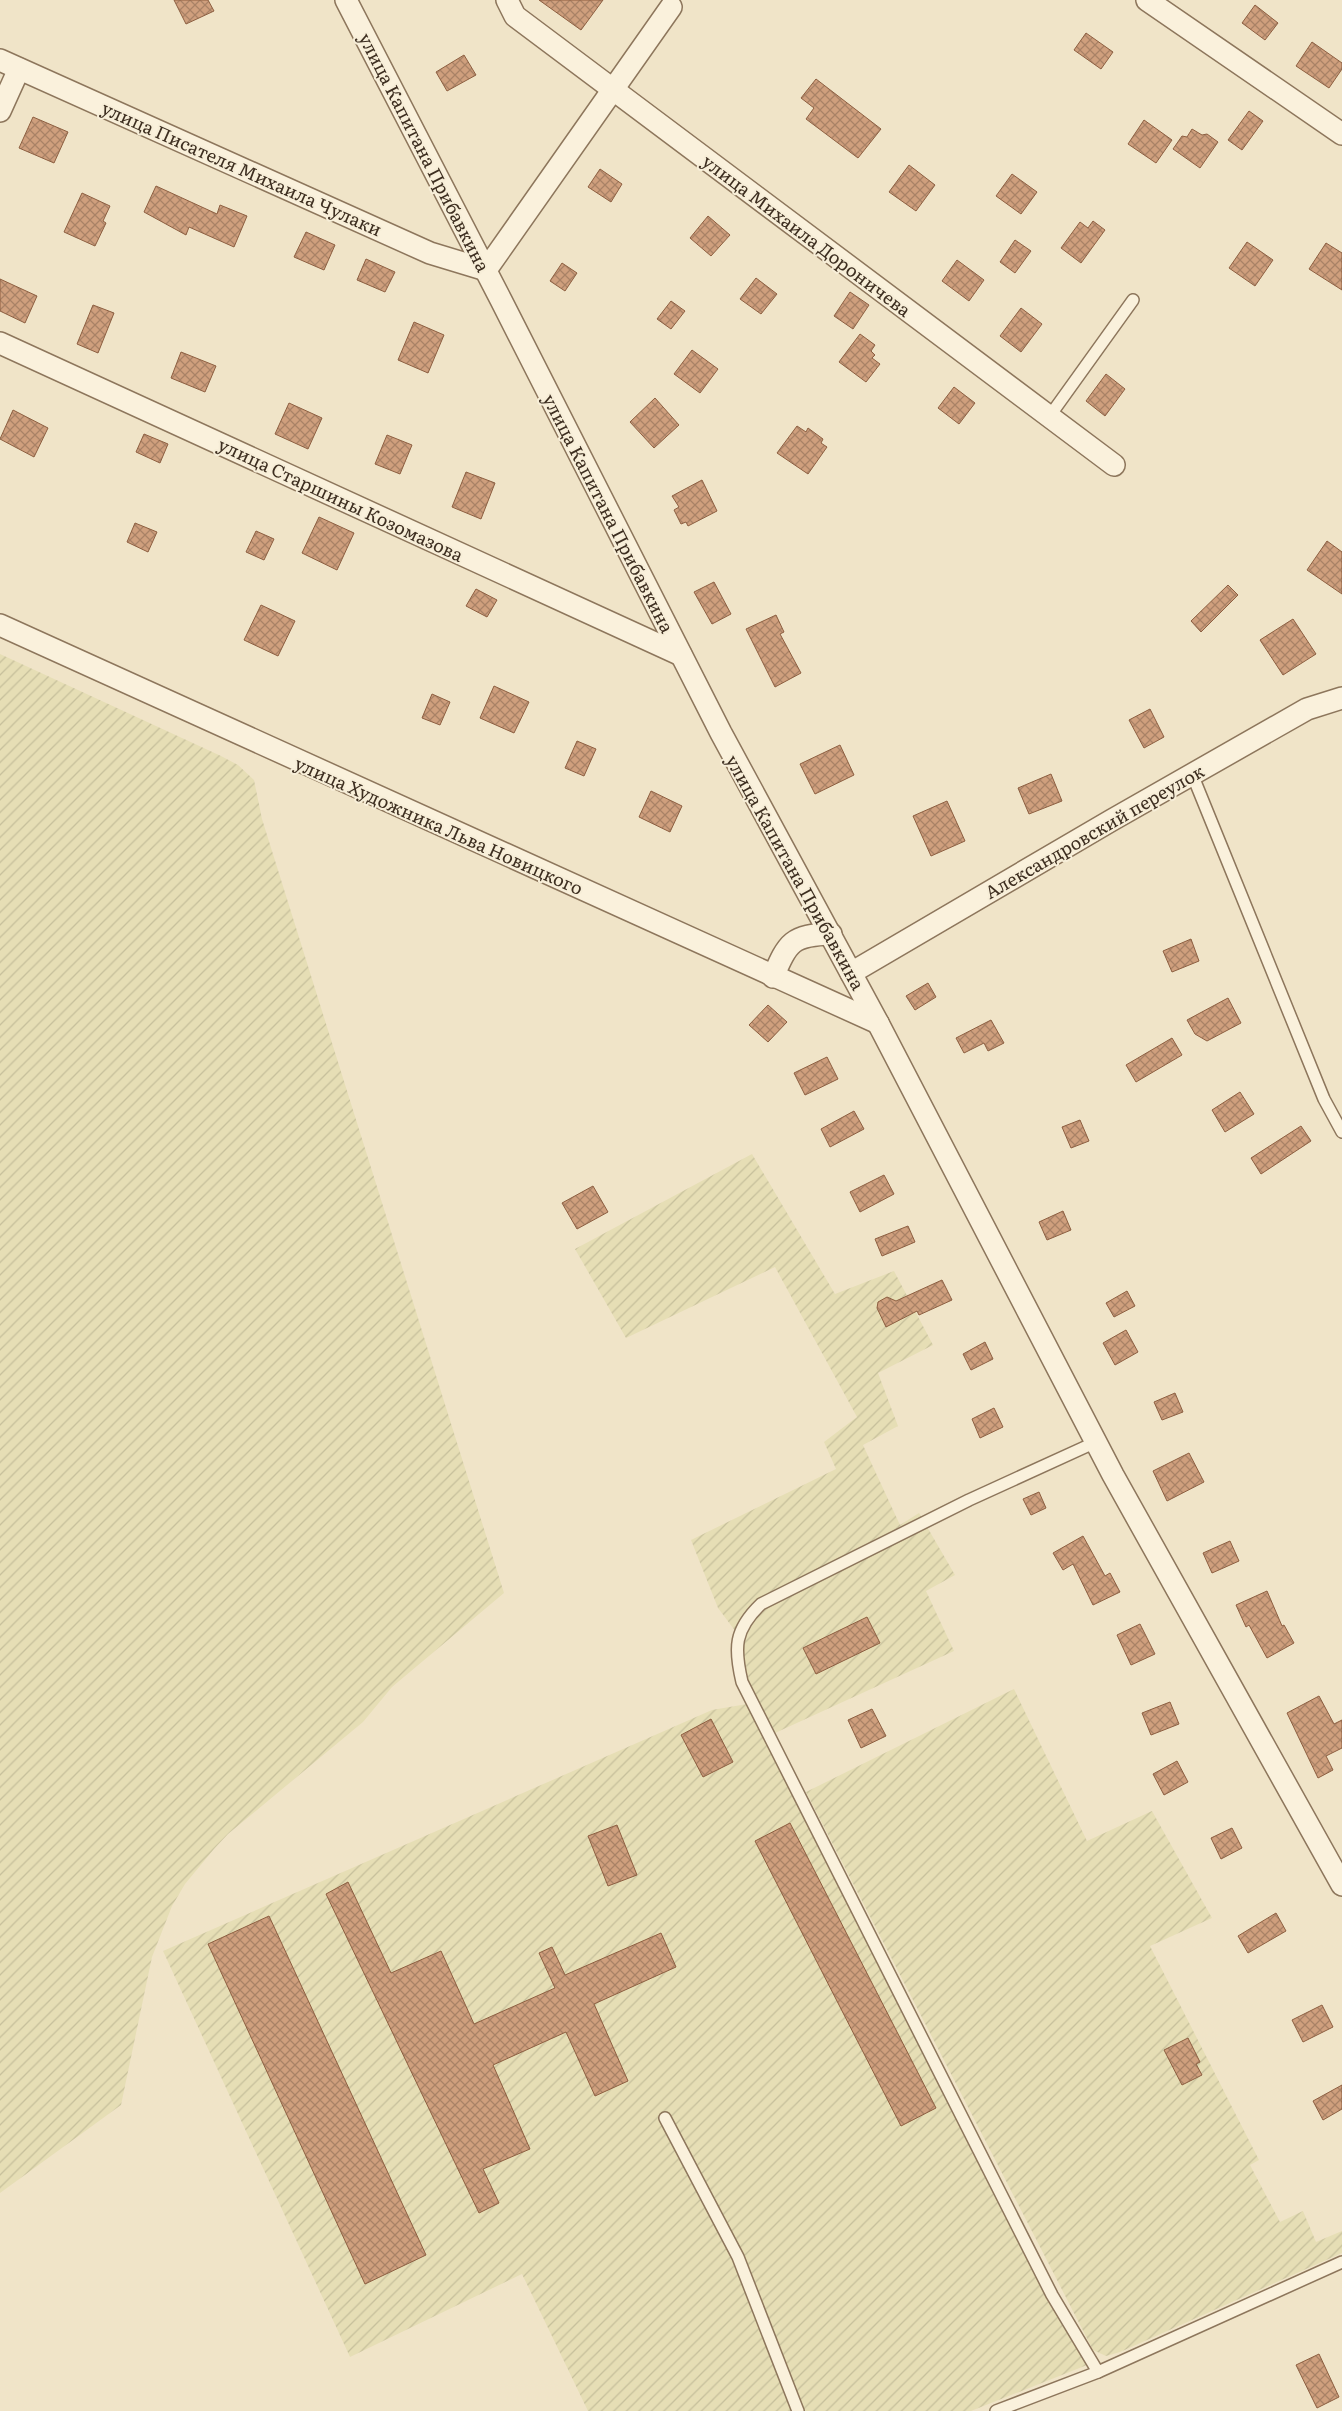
<svg xmlns="http://www.w3.org/2000/svg" width="1342" height="2411" font-family="Literata,serif">
  <style>
    .farmland { fill: url(#farmland-furrows) }
    .building { fill: url(#building-cross-hatch); stroke: #8d5f41 }
    .lines { fill: none; stroke-linecap: round; stroke-linejoin: round }
    .lane-casing { stroke: #8d765c; stroke-width: 14 }
    .street-casing { stroke: #8d765c; stroke-width: 24 }
    .lane { stroke: #faf1dc; stroke-width: 11 }
    .street { stroke: #faf1dc; stroke-width: 21 }
    .labels { text-anchor: middle; dominant-baseline: central; stroke-width: 4; stroke-linejoin: round; paint-order: stroke }
    .street-label { font-size: 18px; fill: #3d2e20; stroke: #f7eed8 }
  </style>
  <defs>
    <pattern id="farmland-furrows" width="10" height="10" patternUnits="userSpaceOnUse" patternTransform="scale(1.25)"><rect width="10" height="10" fill="#e6deb5"/><path d="M-1 1l2-2M0 10L10 0M9 11l2-2" fill="none" stroke="#c6bf9b"/></pattern>
    <pattern id="building-cross-hatch" width="8" height="8" patternUnits="userSpaceOnUse" patternTransform="scale(1.25)"><rect width="8" height="8" fill="#cf9f7d"/><path d="M0 0l8 8M0 8l8-8" fill="none" stroke="#a98266"/></pattern>
  </defs>
  <rect width="100%" height="100%" fill="#f0e4c8"/>
  <g class="farmland">
    <polygon points="0,654 221,756 238,765 254,780 262,819 504,1593 392,1687 363,1722 228,1834 214,1849 185,1884 172,1906 152,1957 121,2105 0,2193"/>
    <polygon points="752,1154 835,1294 894,1271 933,1345 878,1373 898,1426 863,1445 900,1525 919,1513 955,1575 926,1591 954,1651 775,1733 752,1692 739,1658 736,1632 718,1608 691,1540 836,1469 824,1442 857,1417 775,1267 626,1338 575,1249"/>
    <polygon points="1014,1689 1087,1841 1152,1811 1212,1918 1150,1946 1259,2160 1250,2165 1280,2222 1303,2211 1316,2242 1342,2231 1342,2253 1120,2352 1106,2356 1093,2350 806,1792"/>
    <polygon points="747,1704 1008,2222 1087,2365 971,2411 588,2411 522,2274 350,2357 163,1951 712,1710"/>
  </g>
  <g class="building">
    <polygon points="174,0 208,0 214,11 186,24"/>
    <polygon points="539,0 603,0 581,30"/>
    <polygon points="1255,5 1278,23 1265,40 1242,23"/>
    <polygon points="1086,33 1113,52 1101,69 1074,50"/>
    <polygon points="1312,42 1342,63 1342,69 1329,88 1296,66"/>
    <polygon points="464,55 476,75 447,91 436,72"/>
    <polygon points="816,79 881,129 858,158 806,119 814,108 801,98"/>
    <polygon points="1249,111 1263,121 1242,150 1228,140"/>
    <polygon points="33,117 68,132 54,163 19,148"/>
    <polygon points="1144,120 1172,140 1156,163 1128,144"/>
    <polygon points="1192,129 1202,135 1207,134 1218,142 1200,168 1173,149 1182,136 1187,137"/>
    <polygon points="909,165 935,185 916,211 889,192"/>
    <polygon points="600,169 622,184 611,202 588,187"/>
    <polygon points="1012,174 1037,192 1021,214 996,196"/>
    <polygon points="156,186 217,214 220,205 247,216 234,247 189,227 186,235 144,212"/>
    <polygon points="82,193 110,206 103,221 106,223 95,246 64,232"/>
    <polygon points="708,216 730,235 711,256 690,238"/>
    <polygon points="1093,221 1105,230 1081,263 1061,248 1080,222 1088,228"/>
    <polygon points="306,232 335,245 324,270 294,257"/>
    <polygon points="1015,240 1031,251 1015,273 1000,262"/>
    <polygon points="1247,242 1273,260 1255,286 1229,268"/>
    <polygon points="1326,243 1342,253 1342,290 1309,269"/>
    <polygon points="366,259 395,272 385,292 357,280"/>
    <polygon points="957,260 984,280 969,301 942,281"/>
    <polygon points="562,263 577,273 565,291 550,281"/>
    <polygon points="756,278 777,294 761,314 740,299"/>
    <polygon points="0,279 37,296 25,323 0,311"/>
    <polygon points="850,292 869,305 853,329 834,316"/>
    <polygon points="671,301 685,311 671,329 657,319"/>
    <polygon points="93,305 114,313 98,353 77,344"/>
    <polygon points="1021,308 1042,324 1021,352 1000,336"/>
    <polygon points="414,322 444,335 428,373 398,360"/>
    <polygon points="860,334 875,345 871,351 875,355 872,358 880,364 866,382 839,362"/>
    <polygon points="692,350 718,369 700,393 674,374"/>
    <polygon points="181,352 216,366 205,392 171,378"/>
    <polygon points="1106,374 1125,389 1105,416 1086,401"/>
    <polygon points="954,387 975,403 959,424 938,408"/>
    <polygon points="655,398 679,425 654,448 630,422"/>
    <polygon points="289,403 322,418 308,449 275,434"/>
    <polygon points="13,410 48,428 34,457 0,439"/>
    <polygon points="797,426 806,432 808,428 823,439 821,443 827,447 808,474 777,453"/>
    <polygon points="144,434 168,444 160,463 136,452"/>
    <polygon points="387,435 412,445 400,474 375,464"/>
    <polygon points="466,472 495,483 481,519 452,507"/>
    <polygon points="702,480 717,511 688,526 686,522 681,524 674,510 679,507 672,496"/>
    <polygon points="319,517 354,533 337,570 302,553"/>
    <polygon points="135,523 157,532 148,552 127,542"/>
    <polygon points="256,531 274,539 264,560 246,552"/>
    <polygon points="1327,541 1342,552 1342,594 1307,570"/>
    <polygon points="714,582 731,614 712,624 694,592"/>
    <polygon points="1228,585 1238,595 1201,632 1191,621"/>
    <polygon points="476,589 497,600 487,617 466,606"/>
    <polygon points="261,605 295,621 278,656 244,640"/>
    <polygon points="776,615 784,632 780,634 801,673 775,687 746,629"/>
    <polygon points="1293,619 1316,654 1283,675 1260,640"/>
    <polygon points="494,686 529,702 514,733 480,718"/>
    <polygon points="432,694 450,702 440,725 422,718"/>
    <polygon points="1150,709 1164,737 1144,748 1129,720"/>
    <polygon points="577,741 596,749 584,776 565,768"/>
    <polygon points="840,745 854,775 815,794 800,764"/>
    <polygon points="1051,774 1062,801 1029,814 1018,788"/>
    <polygon points="651,791 682,806 670,832 639,817"/>
    <polygon points="947,801 965,841 931,856 913,816"/>
    <polygon points="1191,939 1199,961 1172,972 1163,951"/>
    <polygon points="928,983 936,997 915,1010 906,996"/>
    <polygon points="1228,998 1241,1023 1207,1041 1195,1034 1187,1020"/>
    <polygon points="768,1005 787,1022 768,1042 749,1025"/>
    <polygon points="991,1020 1004,1043 988,1051 984,1043 964,1053 956,1038"/>
    <polygon points="1172,1038 1182,1055 1136,1082 1126,1065"/>
    <polygon points="827,1057 838,1079 805,1095 794,1073"/>
    <polygon points="1240,1092 1254,1114 1225,1132 1212,1110"/>
    <polygon points="854,1111 864,1129 830,1147 821,1129"/>
    <polygon points="1080,1120 1089,1141 1071,1148 1062,1127"/>
    <polygon points="1301,1126 1311,1141 1261,1174 1251,1158"/>
    <polygon points="884,1175 894,1194 860,1212 850,1192"/>
    <polygon points="593,1186 608,1212 577,1229 562,1203"/>
    <polygon points="1063,1211 1071,1230 1047,1240 1039,1222"/>
    <polygon points="908,1226 915,1242 882,1256 875,1239"/>
    <polygon points="942,1280 952,1300 919,1315 917,1311 886,1327 877,1308 878,1302 887,1297 896,1301"/>
    <polygon points="1127,1291 1135,1306 1114,1317 1106,1303"/>
    <polygon points="1126,1330 1138,1352 1115,1365 1103,1343"/>
    <polygon points="985,1342 993,1359 971,1370 963,1354"/>
    <polygon points="1175,1393 1183,1412 1162,1420 1154,1402"/>
    <polygon points="994,1408 1003,1427 980,1438 972,1419"/>
    <polygon points="1189,1453 1204,1482 1167,1501 1153,1471"/>
    <polygon points="1039,1492 1046,1508 1031,1515 1023,1499"/>
    <polygon points="1083,1536 1105,1576 1110,1573 1120,1592 1093,1605 1073,1564 1063,1570 1053,1553"/>
    <polygon points="1230,1541 1239,1561 1212,1573 1203,1553"/>
    <polygon points="1267,1591 1282,1626 1284,1625 1294,1643 1267,1658 1249,1625 1246,1627 1236,1605"/>
    <polygon points="867,1617 880,1643 816,1674 803,1648"/>
    <polygon points="1140,1624 1155,1654 1131,1665 1117,1635"/>
    <polygon points="1319,1696 1334,1724 1342,1720 1342,1748 1326,1756 1333,1770 1318,1778 1287,1713"/>
    <polygon points="1170,1702 1179,1724 1151,1735 1142,1713"/>
    <polygon points="872,1709 886,1736 861,1748 848,1720"/>
    <polygon points="711,1719 733,1762 703,1777 681,1735"/>
    <polygon points="1177,1761 1188,1782 1164,1795 1153,1774"/>
    <polygon points="790,1823 936,2108 901,2126 755,1841"/>
    <polygon points="617,1825 637,1875 608,1886 588,1836"/>
    <polygon points="1232,1828 1242,1848 1221,1859 1211,1838"/>
    <polygon points="348,1882 391,1973 441,1951 474,2024 555,1988 539,1953 552,1947 565,1975 661,1933 676,1967 594,2004 628,2081 595,2096 566,2032 493,2065 530,2149 483,2169 499,2203 479,2213 326,1894"/>
    <polygon points="1276,1913 1286,1931 1248,1953 1238,1936"/>
    <polygon points="269,1916 426,2255 365,2284 208,1944"/>
    <polygon points="1322,2005 1333,2027 1303,2042 1292,2020"/>
    <polygon points="1188,2038 1200,2062 1196,2064 1202,2075 1182,2085 1164,2050"/>
    <polygon points="1342,2085 1342,2109 1323,2120 1313,2101"/>
    <polygon points="1319,2354 1339,2397 1317,2408 1296,2365"/>
  </g>
  <g class="lines">
    <defs>
      <g id="lane">
        <polyline points="1049,417 1133,300"/>
        <polyline points="1192,774 1324,1099 1342,1132"/>
        <path d="M1096,1442L969,1500L761,1604C734,1630 734,1648 742,1682L1052,2295L1098,2372"/>
        <polyline points="665,2118 738,2257 798,2411"/>
        <polyline points="996,2411 1098,2372 1342,2262"/>
      </g>
      <g id="street">
        <polyline points="346,0 501,300 721,733 878,1023 1113,1475 1342,1885"/>
        <polyline points="507,0 515,16 1114,465"/>
        <polyline points="1147,0 1342,134"/>
        <polyline points="0,60 430,253 486,270 671,7"/>
        <polyline points="0,111 19,69"/>
        <polyline points="0,343 681,655"/>
        <polyline points="0,625 878,1023"/>
        <polyline points="851,973 1112,820 1307,709 1342,698"/>
        <path d="M773,977C788,942 792,935 831,934"/>
      </g>
    </defs>
    <use href="#lane" class="lane-casing"/>
    <use href="#street" class="street-casing"/>
    <use href="#lane" class="lane"/>
    <use href="#street" class="street"/>
  </g>
  <g class="labels">
    <g class="street-label">
      <text transform="translate(425 152) rotate(63)">улица Капитана Прибавкина</text>
      <text transform="translate(242 168) rotate(24)">улица Писателя Михаила Чулаки</text>
      <text transform="translate(807 235) rotate(37)">улица Михаила Дороничева</text>
      <text transform="translate(341 499) rotate(25)">улица Старшины Козомазова</text>
      <text transform="translate(609 513) rotate(63)">улица Капитана Прибавкина</text>
      <text transform="translate(439 825) rotate(24)">улица Художника Льва Новицкого</text>
      <text transform="translate(1094 831) rotate(-30)">Александровский переулок</text>
      <text transform="translate(796 872) rotate(61)">улица Капитана Прибавкина</text>
    </g>
  </g>
</svg>
